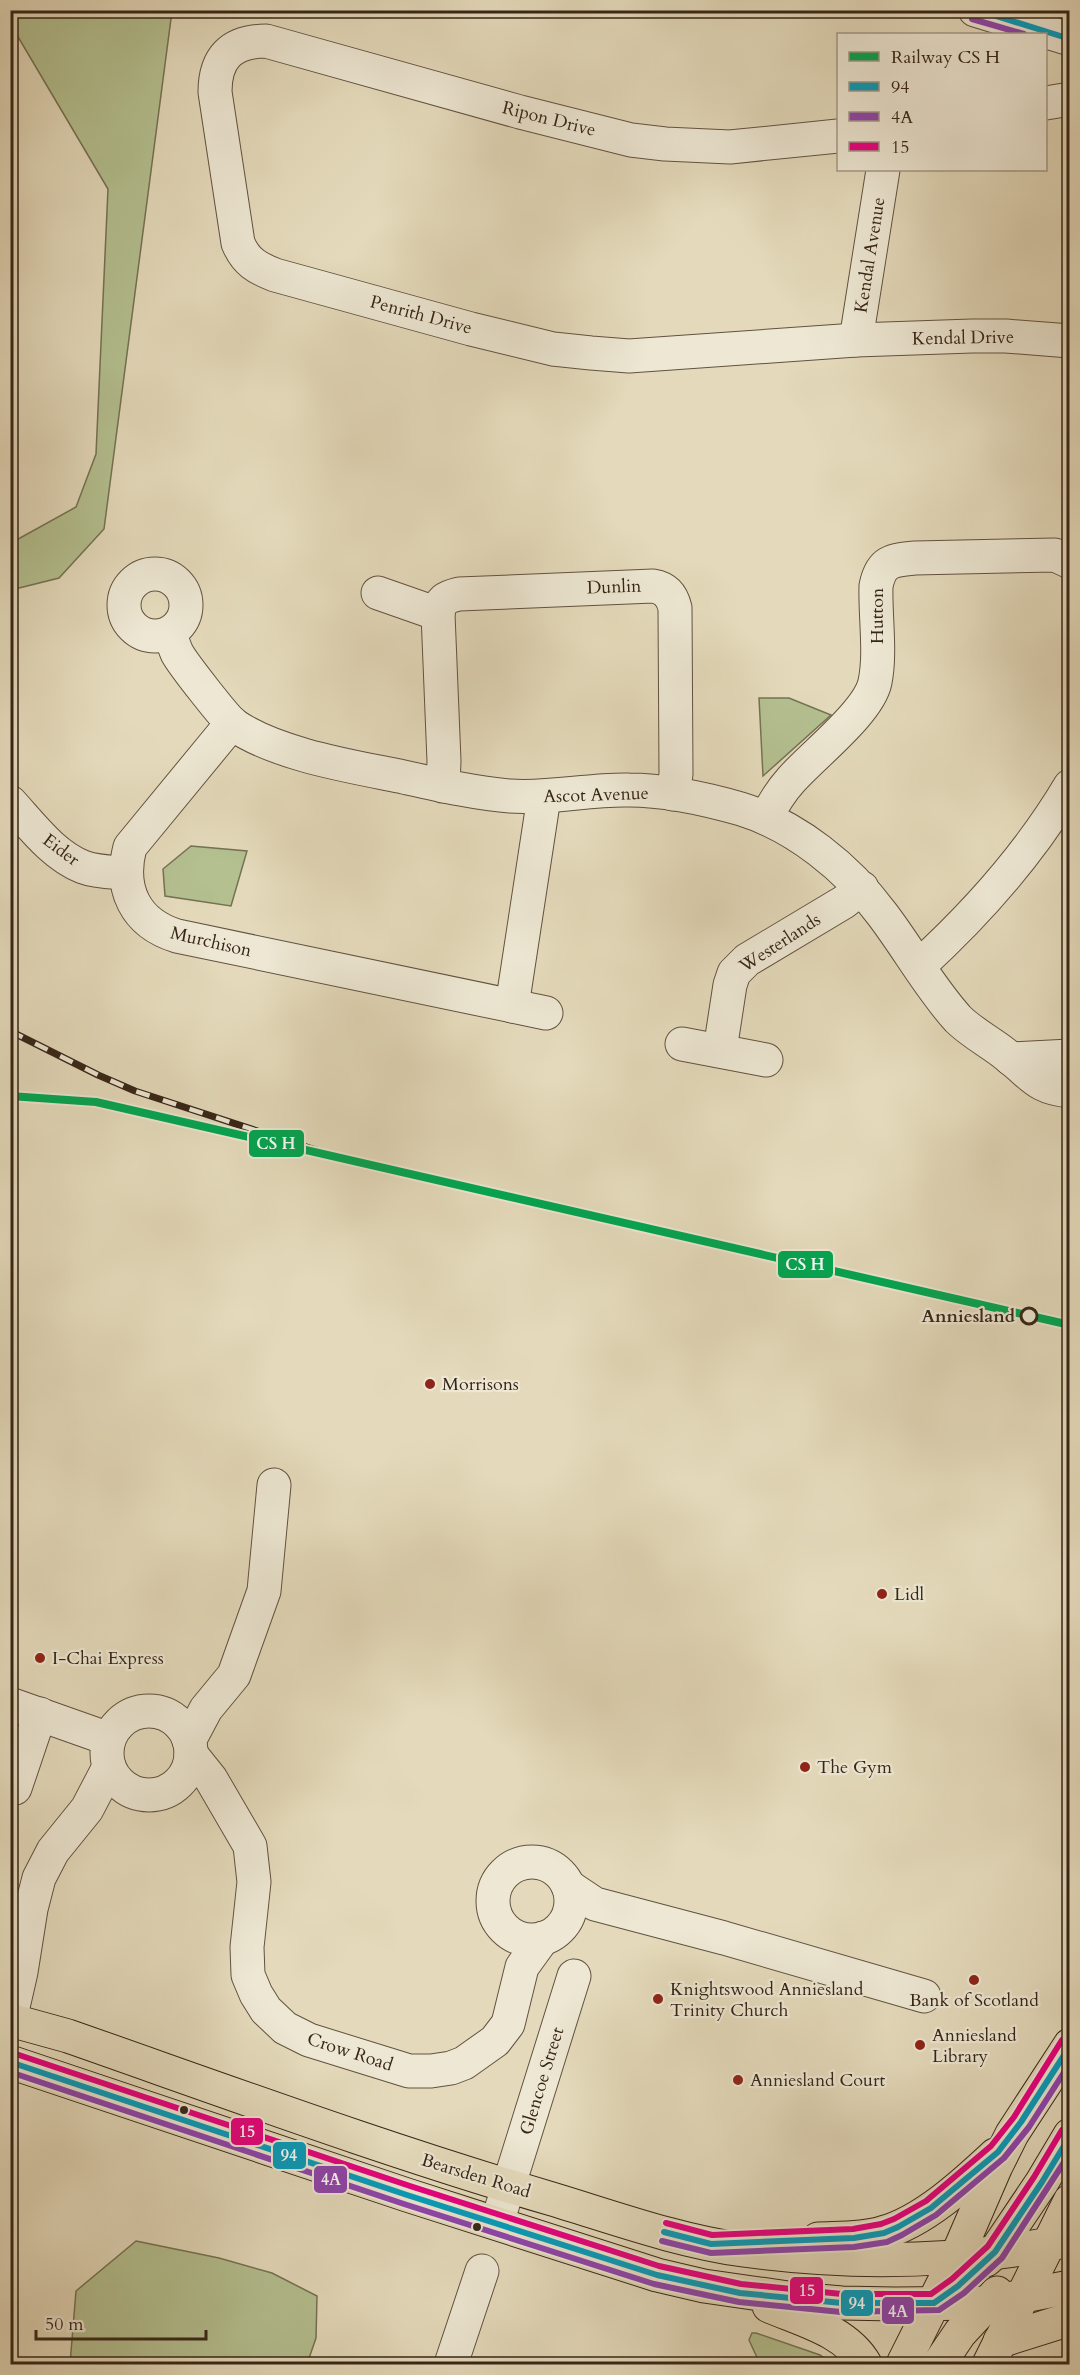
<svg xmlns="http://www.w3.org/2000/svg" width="1080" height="2375" font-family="Cardo,serif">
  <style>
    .green { fill: #b4c090; stroke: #757254; stroke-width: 1.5 }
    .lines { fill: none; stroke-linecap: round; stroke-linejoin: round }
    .minor-casing { stroke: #625240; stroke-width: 35 }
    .major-casing { stroke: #362517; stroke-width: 35 }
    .minor { stroke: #ede7d3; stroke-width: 33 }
    .major { stroke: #e4dabb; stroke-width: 33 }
    .rail-casing { stroke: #362517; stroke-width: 7 }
    .rail { stroke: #ede7d3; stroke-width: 4.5; stroke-dasharray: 14; stroke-linecap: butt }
    .bus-1-casing { stroke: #ede7d3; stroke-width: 10 }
    .bus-2-casing { stroke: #ede7d3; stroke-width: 10 }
    .bus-3-casing { stroke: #ede7d3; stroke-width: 10 }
    .bus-1 { stroke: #059cbc; stroke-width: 6 }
    .bus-2 { stroke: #8e44ad; stroke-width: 6 }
    .bus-3 { stroke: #e6007e; stroke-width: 6 }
    .rail-1-casing { stroke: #ede7d3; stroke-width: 12 }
    .rail-1 { stroke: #00a651; stroke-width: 8 }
    .stop-dot { fill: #ede7d3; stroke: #362517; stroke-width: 3 }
    .poi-dot { fill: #8f2418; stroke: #ede7d3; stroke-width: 2 }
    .bus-dot { fill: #362517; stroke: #ede7d3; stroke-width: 2 }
    .labels { text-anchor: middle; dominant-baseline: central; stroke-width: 4.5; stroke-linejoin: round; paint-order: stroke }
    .street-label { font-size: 18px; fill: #362517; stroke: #ede7d3 }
    .stop-label { font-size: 18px; font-weight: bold; fill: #362517; stroke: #ede7d3; text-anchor: end }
    .poi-label { font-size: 18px; fill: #362517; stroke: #ede7d3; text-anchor: start }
    .line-badge { stroke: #ede7d3; stroke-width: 2 }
    .badge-label { font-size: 16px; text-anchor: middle; font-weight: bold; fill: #fff }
  </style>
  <rect width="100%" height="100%" fill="#e4dabb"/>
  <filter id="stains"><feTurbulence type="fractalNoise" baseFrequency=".00333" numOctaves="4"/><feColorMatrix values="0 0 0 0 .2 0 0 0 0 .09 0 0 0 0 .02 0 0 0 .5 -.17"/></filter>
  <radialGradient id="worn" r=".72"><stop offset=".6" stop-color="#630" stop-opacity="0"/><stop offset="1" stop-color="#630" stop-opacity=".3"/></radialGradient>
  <g class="green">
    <polygon points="10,11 172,11 104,529 59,578 11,590 11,543 76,507 96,454 108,189 11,25"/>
    <polygon points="759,698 789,698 831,715 763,776"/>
    <polygon points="191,846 247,851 231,906 165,896 163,869"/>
    <polygon points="136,2241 219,2258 272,2273 317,2296 316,2338 307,2364 70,2364 76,2291"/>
    <polygon points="752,2333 756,2333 820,2355 832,2364 760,2364 749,2340"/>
  </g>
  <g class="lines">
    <defs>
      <g id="minor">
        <polyline points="975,10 1070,39"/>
        <polyline points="1046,103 1070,99"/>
        <path d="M838,136L730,147L665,144L631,140L520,112L266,41C231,41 215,58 215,92L238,243C246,262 257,268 275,275L471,329L553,349L591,353L629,356L856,340L972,336H1006L1070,341"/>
        <polyline points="856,340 883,170"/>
        <circle cx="155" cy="605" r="31"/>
        <polyline points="378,593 438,614"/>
        <path d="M169,633C172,639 174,646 177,653C183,664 225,718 234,725C276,754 349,766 399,776C435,784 473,793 510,796C550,799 589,789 629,790C666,790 706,799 741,809C796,826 848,868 882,914C908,948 929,987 958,1019C973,1034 994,1044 1010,1058C1033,1076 1037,1088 1070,1091"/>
        <path d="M232,723L130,847C119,889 135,923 177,936L546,1013"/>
        <path d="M443,786L444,761L438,614C440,600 446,597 459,594L653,586C665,588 672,595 675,608L676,774L673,794"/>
        <path d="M10,802C32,826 53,855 83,867C96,872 111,872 125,873"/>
        <path d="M766,818C773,804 781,791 791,780C812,756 869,712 875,682C881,653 875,616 876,586C881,561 892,560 915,558L1055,555L1070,562"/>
        <path d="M919,966C977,913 1029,855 1070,786"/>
        <polyline points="512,1006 544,797"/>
        <polyline points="682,1044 766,1060"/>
        <polyline points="720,1050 730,985 734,973 747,960 844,902 862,888"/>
        <polyline points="1011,1059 1070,1056"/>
        <polyline points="10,1704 109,1739"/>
        <circle cx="149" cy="1753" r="42"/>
        <polyline points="189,1741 206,1709 234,1675 264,1591 274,1485"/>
        <polyline points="191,1754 211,1779 250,1846 254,1882 247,1947 248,1975 256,1994 266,2010 285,2028 309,2040 409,2071 431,2071 451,2068 464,2063 495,2041 508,2024 522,1967 543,1938"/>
        <polyline points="10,1788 15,1788 40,1714"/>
        <circle cx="532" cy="1901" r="39"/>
        <polyline points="568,1886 595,1904 724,1938 924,1996"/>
        <polyline points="10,2020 21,1972 31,1909 39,1878 53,1851 87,1809 109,1767"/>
        <polyline points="497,2223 574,1976"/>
        <polyline points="451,2364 482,2271"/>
      </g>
      <g id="major">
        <path d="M10,2020L68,2036C228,2092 388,2151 552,2199C615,2218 678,2241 743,2250C852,2265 962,2263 1070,2240"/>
        <polyline points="10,2062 407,2195 657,2275 704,2286 795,2299 842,2303 895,2304 987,2303 1070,2287"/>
        <path d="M818,2239C839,2238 862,2239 882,2233C923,2222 965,2183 995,2155"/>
        <polyline points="986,2260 995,2252 1042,2182 1070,2135"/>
        <path d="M769,2306C802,2320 846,2331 865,2364"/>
        <polyline points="1000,2341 1070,2319"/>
        <polyline points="903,2364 957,2256 996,2166 1012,2134 1070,2045"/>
        <polyline points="939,2364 960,2333 997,2293"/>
        <polyline points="989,2364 1070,2201"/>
      </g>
    </defs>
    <use href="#minor" class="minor-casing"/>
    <use href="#major" class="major-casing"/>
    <use href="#minor" class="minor"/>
    <use href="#major" class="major"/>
    <defs>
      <polyline id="rail" points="10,1031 98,1075 135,1091 322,1152"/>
    </defs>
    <use href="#rail" class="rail-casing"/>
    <use href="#rail" class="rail"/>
    <defs>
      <g id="bus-1">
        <polyline points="977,10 1070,39"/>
        <polyline points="10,2062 407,2195 657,2275 740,2293 842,2303 934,2303 958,2286 995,2252 1042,2182 1070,2136"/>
        <polyline points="664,2232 711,2244 854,2238 884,2233 898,2227 931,2208 998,2152 1021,2122 1070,2046"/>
      </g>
      <g id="bus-2">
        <polyline points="972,19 1024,34"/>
        <polyline points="10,2072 404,2204 654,2284 739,2302 841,2312 939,2310 964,2293 1002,2258 1070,2153"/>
        <polyline points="662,2241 711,2253 854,2247 887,2242 902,2235 936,2215 1004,2158 1029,2127 1070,2063"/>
      </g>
      <g id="bus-3">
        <polyline points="13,2053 410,2186 659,2266 741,2284 842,2294 931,2294 952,2279 988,2246 1034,2177 1062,2130"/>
        <polyline points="666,2223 712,2235 853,2229 881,2224 894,2219 926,2201 991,2146 1014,2117 1062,2040"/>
      </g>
    </defs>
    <use href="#bus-1" class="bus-1-casing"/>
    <use href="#bus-2" class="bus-2-casing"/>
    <use href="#bus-3" class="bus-3-casing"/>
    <use href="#bus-1" class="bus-1"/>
    <use href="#bus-2" class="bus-2"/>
    <use href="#bus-3" class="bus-3"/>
    <defs>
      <polyline id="rail-1" points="10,1096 96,1102 1070,1325"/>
    </defs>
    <use href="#rail-1" class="rail-1-casing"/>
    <use href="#rail-1" class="rail-1"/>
  </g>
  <circle class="stop-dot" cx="1029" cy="1316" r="8"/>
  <g class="poi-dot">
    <circle cx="430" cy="1384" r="6"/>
    <circle cx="882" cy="1594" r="6"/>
    <circle cx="40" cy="1658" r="6"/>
    <circle cx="805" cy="1767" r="6"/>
    <circle cx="974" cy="1980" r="6"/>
    <circle cx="658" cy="1999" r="6"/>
    <circle cx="920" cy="2045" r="6"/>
    <circle cx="738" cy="2080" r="6"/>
  </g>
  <g class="bus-dot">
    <circle cx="184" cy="2110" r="5"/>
    <circle cx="477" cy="2227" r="5"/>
  </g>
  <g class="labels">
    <g class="street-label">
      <text transform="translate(549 119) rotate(14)">Ripon Drive</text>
      <text transform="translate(870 255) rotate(-81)">Kendal Avenue</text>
      <text transform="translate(421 315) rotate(15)">Penrith Drive</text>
      <text transform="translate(963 338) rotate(-1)">Kendal Drive</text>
      <text transform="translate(614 587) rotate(-2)">Dunlin</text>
      <text transform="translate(877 616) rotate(-90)">Hutton</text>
      <text transform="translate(596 795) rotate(-2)">Ascot Avenue</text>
      <text transform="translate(61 850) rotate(37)">Eider</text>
      <text transform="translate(211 942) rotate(13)">Murchison</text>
      <text transform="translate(780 943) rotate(-33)">Westerlands</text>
      <text transform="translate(350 2052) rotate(18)">Crow Road</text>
      <text transform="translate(542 2081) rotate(-73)">Glencoe Street</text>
      <text transform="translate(476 2176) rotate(17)">Bearsden Road</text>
    </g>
    <g class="stop-label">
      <text x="1015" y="1316">Anniesland</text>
    </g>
    <g class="poi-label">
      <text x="442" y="1384">Morrisons</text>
      <text x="894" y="1594">Lidl</text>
      <text x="52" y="1658">I-Chai Express</text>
      <text x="817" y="1767">The Gym</text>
      <text x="670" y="1989">Knightswood Anniesland<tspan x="670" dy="21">Trinity Church</tspan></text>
      <text x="974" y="2000" text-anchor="middle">Bank of Scotland</text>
      <text x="932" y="2035">Anniesland<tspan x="932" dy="21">Library</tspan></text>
      <text x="750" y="2080">Anniesland Court</text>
    </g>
  </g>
  <g class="line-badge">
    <rect x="248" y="1129" width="57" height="29" rx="6" fill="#00a651"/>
    <rect x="777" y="1250" width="57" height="29" rx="6" fill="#00a651"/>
    <rect x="230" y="2117" width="34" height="29" rx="6" fill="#e6007e"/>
    <rect x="272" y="2141" width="35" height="29" rx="6" fill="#059cbc"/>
    <rect x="313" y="2165" width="35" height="29" rx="6" fill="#8e44ad"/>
    <rect x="789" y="2276" width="35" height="29" rx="6" fill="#e6007e"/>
    <rect x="840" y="2289" width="34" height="28" rx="6" fill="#059cbc"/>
    <rect x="881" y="2296" width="34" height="29" rx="6" fill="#8e44ad"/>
  </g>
  <g class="badge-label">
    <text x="276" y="1149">CS H</text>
    <text x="805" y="1270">CS H</text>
    <text x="247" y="2137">15</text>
    <text x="289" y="2161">94</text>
    <text x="331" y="2185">4A</text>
    <text x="807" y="2296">15</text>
    <text x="857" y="2309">94</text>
    <text x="898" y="2317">4A</text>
  </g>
  <rect width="1080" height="2375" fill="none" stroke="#e4dabb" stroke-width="36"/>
  <rect x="12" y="12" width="1056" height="2351" fill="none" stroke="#362517" stroke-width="3"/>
  <rect x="18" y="18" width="1044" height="2339" fill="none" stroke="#362517" stroke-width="1.5"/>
  <rect x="837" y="33" width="210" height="138" fill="#ede7d3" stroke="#a49988" stroke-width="1.5"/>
  <rect x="849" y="52" width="30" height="9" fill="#00a651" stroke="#a49988" stroke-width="1.5"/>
  <text x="891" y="63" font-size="18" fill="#362517">Railway CS H</text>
  <rect x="849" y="82" width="30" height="9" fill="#059cbc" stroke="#a49988" stroke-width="1.5"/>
  <text x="891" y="93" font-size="18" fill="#362517">94</text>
  <rect x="849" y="112" width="30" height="9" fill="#8e44ad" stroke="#a49988" stroke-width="1.5"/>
  <text x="891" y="123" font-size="18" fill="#362517">4A</text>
  <rect x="849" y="142" width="30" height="9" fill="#e6007e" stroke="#a49988" stroke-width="1.5"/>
  <text x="891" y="153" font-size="18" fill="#362517">15</text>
  <path d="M36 2330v9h170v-9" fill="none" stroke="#362517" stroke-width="3"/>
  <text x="45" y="2330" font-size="18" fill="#362517" stroke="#ede7d3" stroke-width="4.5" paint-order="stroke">50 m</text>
  <rect width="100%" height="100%" filter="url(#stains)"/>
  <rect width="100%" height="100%" fill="url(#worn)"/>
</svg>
